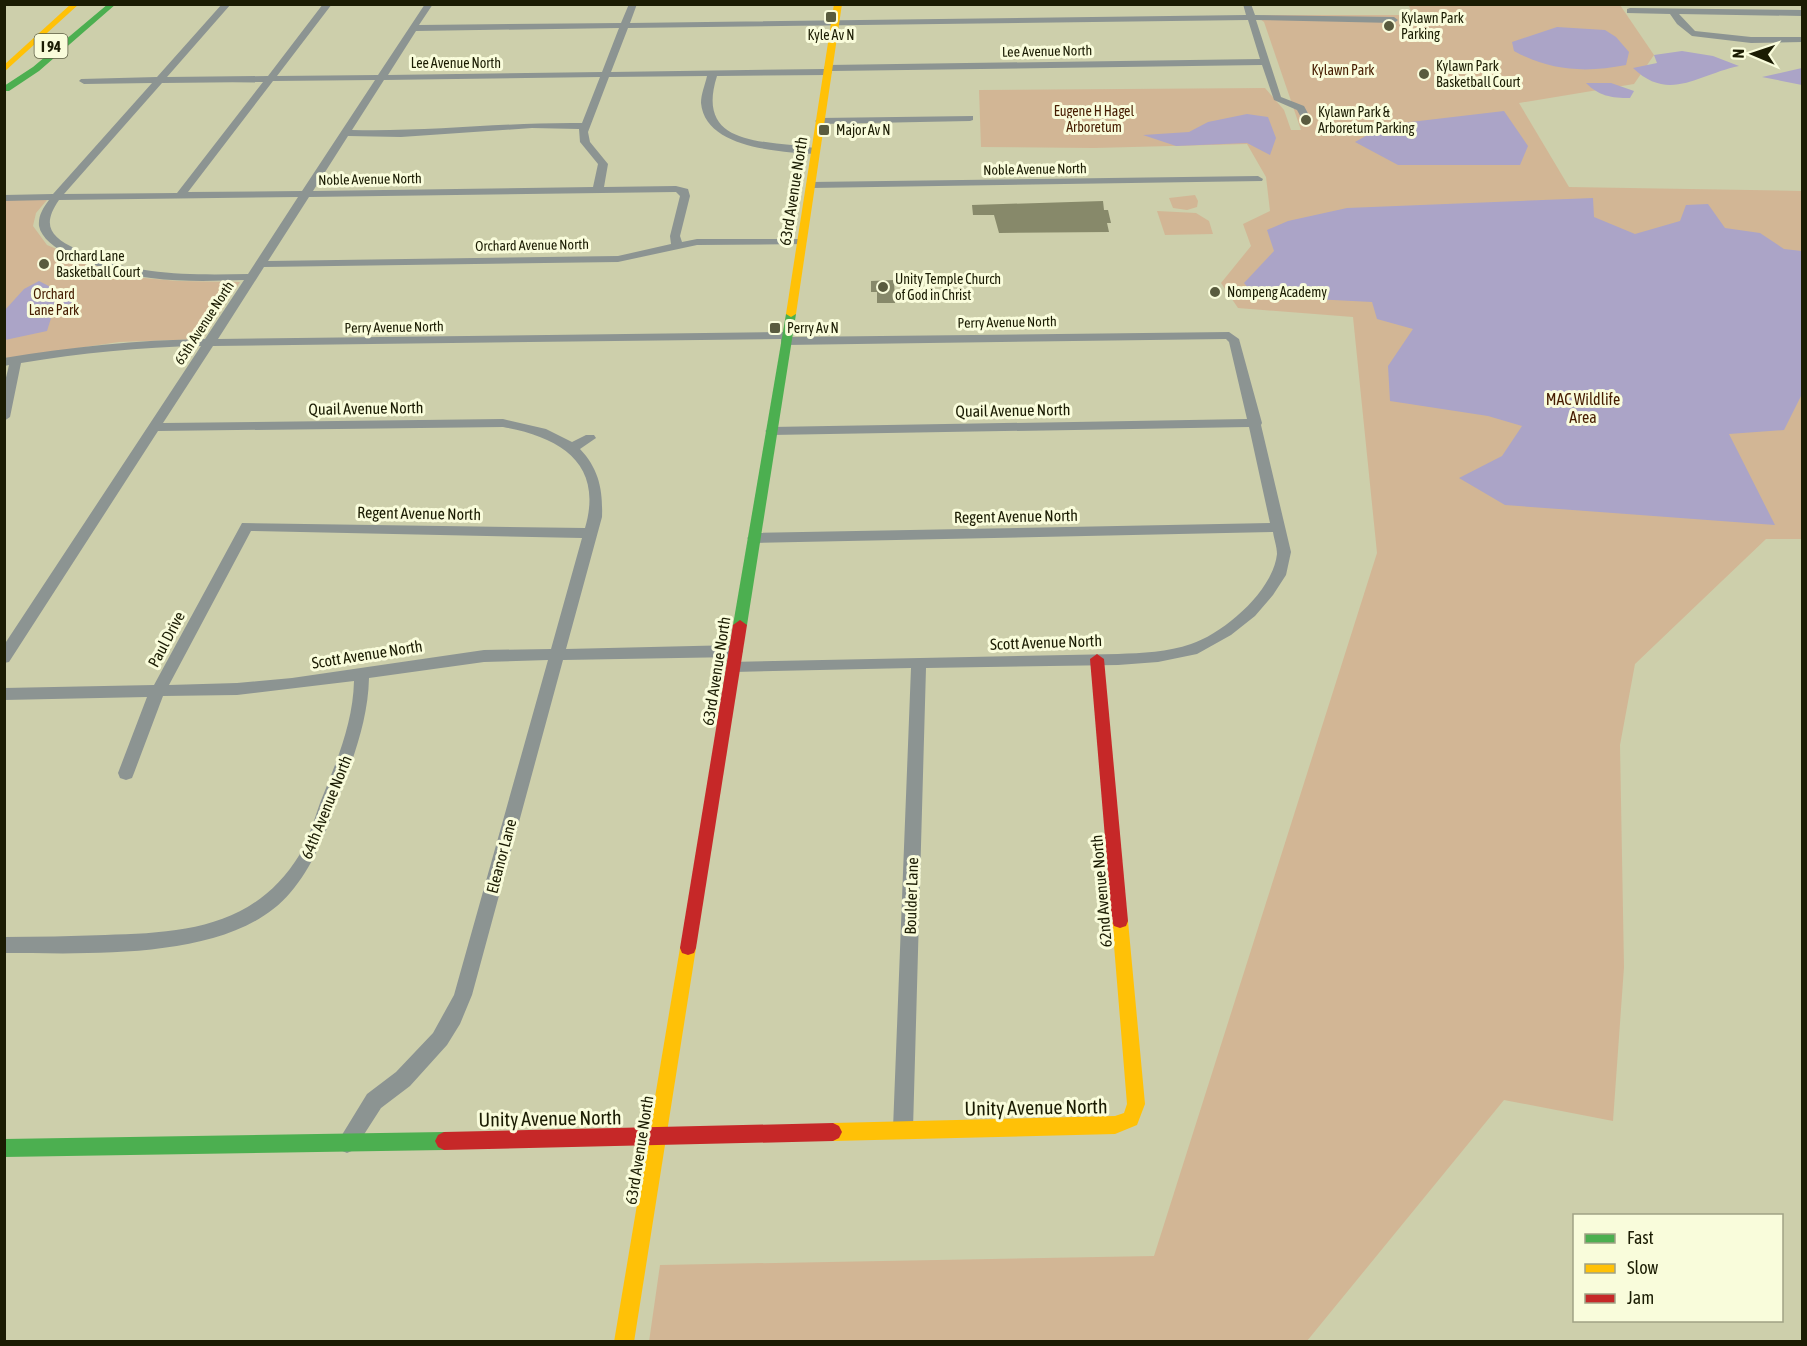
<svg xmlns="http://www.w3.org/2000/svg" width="1807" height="1346" font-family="'Asap Condensed',sans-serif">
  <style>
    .green { fill: #d2b695 }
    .water { fill: #aba4c7 }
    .building { fill: #87896a }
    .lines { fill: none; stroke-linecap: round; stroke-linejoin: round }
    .street { fill: #8c9492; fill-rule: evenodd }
    .fast { fill: #4caf50; fill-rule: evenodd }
    .slow { fill: #ffc107; fill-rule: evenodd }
    .jam { fill: #c62828; fill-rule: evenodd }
    .poi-dot { fill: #595b3e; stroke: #f9fcdb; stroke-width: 2 }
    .labels { text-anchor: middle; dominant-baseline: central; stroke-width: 6; stroke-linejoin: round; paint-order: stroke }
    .far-poi-label { font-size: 14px; fill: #1b1c03; stroke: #f9fcdb; text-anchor: start }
    .far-street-label { font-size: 14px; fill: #1b1c03; stroke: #f9fcdb }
    .far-park-label { font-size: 14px; fill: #461c00; stroke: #f9fcdb }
    .shield { fill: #f9fcdb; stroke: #5e5f44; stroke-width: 1.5 }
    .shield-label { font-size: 15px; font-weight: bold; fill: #1b1c03 }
    .street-label { font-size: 16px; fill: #1b1c03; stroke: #f9fcdb }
    .park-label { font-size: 16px; fill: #461c00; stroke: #f9fcdb }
    .near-street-label { font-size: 20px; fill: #1b1c03; stroke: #f9fcdb }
  </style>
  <rect width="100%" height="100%" fill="#cdcfab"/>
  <g class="green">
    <polygon points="1408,4 1620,5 1654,55 1634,84 1519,103 1569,187 1802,191 1802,539 1766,539 1635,664 1620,745 1624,967 1613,1121 1504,1100 1307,1341 649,1342 660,1265 1154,1256 1377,553 1353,317 1238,308 1221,283 1251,246 1243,224 1270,211 1266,177 1247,144 1094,148 981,147 979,90 1265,88 1284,110 1291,130 1301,130 1264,22 1260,19 1263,15 1413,15"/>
    <polygon points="1195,195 1198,201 1197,207 1187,210 1173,208 1169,198"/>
    <polygon points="5,198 47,200 36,213 33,226 47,245 121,276 178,281 240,282 203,339 119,342 5,359"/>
    <polygon points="1157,211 1196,213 1209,221 1213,234 1165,235"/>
  </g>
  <g class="water">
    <path d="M1557,27L1605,30L1616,37L1629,52L1626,65C1586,73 1550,71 1514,51L1512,42Z"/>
    <path d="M1682,51L1713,56L1739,66C1699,74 1669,103 1633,68L1657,63L1654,55Z"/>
    <polygon points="1802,68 1802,85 1762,77"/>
    <path d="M1586,83H1611L1634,91L1630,98C1611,98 1599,96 1586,83Z"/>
    <polygon points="1504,111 1528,146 1520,165 1398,165 1355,142 1385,125"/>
    <polygon points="1247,114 1268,117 1276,138 1270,155 1247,143 1176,146 1143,135 1189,132 1208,122"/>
    <polygon points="1593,198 1594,217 1635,234 1680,221 1686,205 1708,204 1725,228 1760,233 1784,249 1802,251 1802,394 1784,430 1729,434 1775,525 1505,505 1459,478 1502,456 1522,426 1488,416 1390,401 1388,366 1413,329 1377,319 1372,302 1255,296 1244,283 1274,251 1267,230 1288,221 1347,208"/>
    <polygon points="39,281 76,300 52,315 47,331 5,340 5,310 24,289"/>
  </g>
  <g class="building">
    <polygon points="1103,201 1104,210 1108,210 1111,223 1107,223 1109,232 999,233 994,215 973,215 972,205"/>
    <polygon points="894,280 895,303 877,303 877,292 871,292 871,281"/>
  </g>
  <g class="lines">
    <g class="street">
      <path d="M222,4H231L167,77L268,76L323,4H332L277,76L378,75L425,4H433L419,25L621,23L629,4H637L630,23L1246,15L1243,4H1251L1255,15L1394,17L1398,20L1394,23L1256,20L1281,97L1304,106L1311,119L1306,122L1303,121L1297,110L1274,100L1262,65L832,71L831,74L828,75L717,76C693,151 773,139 819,149V153L816,154C782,152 705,149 701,103C701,94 705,85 707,76L609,77L588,132L590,142L608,164L604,187L676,186L688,189L690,196L680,236L682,242L697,239H801L805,240V244L697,245L618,262L264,267L218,339L786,332L790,333V337L1229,332L1239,339L1262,423L1261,425L1291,552L1286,575L1273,595L1255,616L1231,635L1197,654L1158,662L1118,665L926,668L913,1129L910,1136L903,1139L896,1136L893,1129L911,668L734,672L729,670L727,666L729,662L1118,654C1142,653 1168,652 1191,644C1224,633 1273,591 1277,554C1277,547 1274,539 1273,532L754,543L747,538L754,533L1270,523L1249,427L771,435L765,431L771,427L1247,419L1229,342L1226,339L785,345L781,343V339L213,346L163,423L503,419L546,429L572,442L586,435H594L596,438L580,449C599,469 603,490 602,517L566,649L736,645L741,647L743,651L741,655L736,657L563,660L472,995L460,1024L447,1045L410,1086L381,1108L354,1150L347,1153L340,1150L337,1143L367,1094L396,1072L433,1033L454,995L548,660L484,662L369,678C368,723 351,764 336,805C323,838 313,866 290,893C232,962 88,953 4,953V937C38,937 71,936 105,935C183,933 255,928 300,854C309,838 314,820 320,803C336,763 353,724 354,681L237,695L163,696L134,773L132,778L126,780L120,778L118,773L147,697L4,700V688L154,685L242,523L585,528C604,463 560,437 503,427L158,431L9,662L4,663V645L201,346C140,347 81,353 21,363L10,417L4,421V386L9,365L4,366V358C71,347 137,340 205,339L244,280C213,281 182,282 151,278C124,275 45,257 39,226C38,216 43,208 49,200L4,201V195L53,194L152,83L84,84L79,81L81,79L157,77ZM1248,20L1260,59L828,65L825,66L824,69L611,72L628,28ZM619,28L602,72L388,75L416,31ZM600,77L582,123C505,122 429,132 352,130L384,80ZM375,80L302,191L188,192L273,81ZM263,82L177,193L64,194L162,83ZM532,128L579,129L580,142L598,164L593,187L313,191L348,136L401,137ZM676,192L680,196L670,236L671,244L618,256L268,261L309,197ZM298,197L248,274C189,275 131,276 76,249C51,237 41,226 59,200ZM251,531L582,538L551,649L484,650L292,678L237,683L169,685Z"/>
      <polygon points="1630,8 1802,10 1802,16 1679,14 1695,31 1751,37 1802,37 1802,42 1751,43 1692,36 1677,24 1670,14 1627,13 1627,9"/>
      <polygon points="973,116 973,120 970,121 820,124 815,121 820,118"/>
      <polygon points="1258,176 1263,179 1262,181 811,188 806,185 811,182"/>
    </g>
    <g class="fast">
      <polygon points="108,4 116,4 39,71 9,91 4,91 4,86 33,67"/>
      <polygon points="791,311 796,314 747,625 740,630 733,625 786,314"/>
      <polygon points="444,1132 450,1135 453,1141 450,1147 444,1150 4,1157 4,1139"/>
    </g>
    <g class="slow">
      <polygon points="71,4 79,4 4,72 4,65"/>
      <polygon points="834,4 842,4 796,314 791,317 786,314"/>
      <polygon points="1120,914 1126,916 1128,921 1145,1104 1137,1125 1115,1134 833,1141 827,1138 824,1132 827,1126 833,1123 1115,1116 1124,1113 1127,1104 1112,921 1114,916"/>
      <polygon points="688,941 694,943 696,948 634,1342 614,1342 680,948 682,943"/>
    </g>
    <g class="jam">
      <polygon points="740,620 747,625 696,948 694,953 688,955 682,953 680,948 733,625"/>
      <polygon points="1097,654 1104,659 1128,921 1126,926 1120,928 1114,926 1112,921 1090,659"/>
      <polygon points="833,1123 839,1126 842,1132 839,1138 833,1141 444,1150 438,1147 435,1141 438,1135 444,1132"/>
    </g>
  </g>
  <g class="poi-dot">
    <rect x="825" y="11" width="12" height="12" rx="3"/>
    <circle cx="1389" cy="26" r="6"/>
    <circle cx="1424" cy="74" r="6"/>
    <circle cx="1306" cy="120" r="6"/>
    <rect x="818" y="124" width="12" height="12" rx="3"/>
    <circle cx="44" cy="264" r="6"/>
    <circle cx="883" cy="287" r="6"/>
    <circle cx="1215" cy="292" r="6"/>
    <rect x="769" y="322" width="12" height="12" rx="3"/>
  </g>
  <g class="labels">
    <g class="far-poi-label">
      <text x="1401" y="18">Kylawn Park<tspan x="1401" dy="16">Parking</tspan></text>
      <text x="831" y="35" text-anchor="middle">Kyle Av N</text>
      <text x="1436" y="66">Kylawn Park<tspan x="1436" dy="16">Basketball Court</tspan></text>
      <text x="1318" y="112">Kylawn Park &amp;<tspan x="1318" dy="16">Arboretum Parking</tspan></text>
      <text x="836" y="130">Major Av N</text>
      <text x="56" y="256">Orchard Lane<tspan x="56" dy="16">Basketball Court</tspan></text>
      <text x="895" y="279">Unity Temple Church<tspan x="895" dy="16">of God in Christ</tspan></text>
      <text x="1227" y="292">Nompeng Academy</text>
      <text x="787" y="328">Perry Av N</text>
    </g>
    <g class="far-street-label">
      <text transform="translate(1047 51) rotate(-1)">Lee Avenue North</text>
      <text x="456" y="63">Lee Avenue North</text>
      <text transform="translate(1035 169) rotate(-1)">Noble Avenue North</text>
      <text transform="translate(370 179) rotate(-1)">Noble Avenue North</text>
      <text transform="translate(532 245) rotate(-1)">Orchard Avenue North</text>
      <text transform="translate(1007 322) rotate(-1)">Perry Avenue North</text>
      <text transform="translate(204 323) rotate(-57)">65th Avenue North</text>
      <text transform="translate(394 327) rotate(-1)">Perry Avenue North</text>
    </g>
    <g class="far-park-label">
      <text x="1343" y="70">Kylawn Park</text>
      <text x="1094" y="111">Eugene H Hagel<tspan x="1094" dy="16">Arboretum</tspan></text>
      <text x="54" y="294">Orchard<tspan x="54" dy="16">Lane Park</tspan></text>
    </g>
    <rect class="shield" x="34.5" y="34" width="33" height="24" rx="4.5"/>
    <g class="shield-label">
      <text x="51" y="46">I 94</text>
    </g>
    <g class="street-label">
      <text transform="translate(793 191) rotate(-81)">63rd Avenue North</text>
      <text transform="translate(366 408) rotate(-1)">Quail Avenue North</text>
      <text transform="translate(1013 410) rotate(-1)">Quail Avenue North</text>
      <text transform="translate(419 513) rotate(1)">Regent Avenue North</text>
      <text transform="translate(1016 516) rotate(-1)">Regent Avenue North</text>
      <text transform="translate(166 639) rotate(-62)">Paul Drive</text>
      <text transform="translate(1046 642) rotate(-2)">Scott Avenue North</text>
      <text transform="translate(367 654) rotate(-9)">Scott Avenue North</text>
      <text transform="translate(716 671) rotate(-81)">63rd Avenue North</text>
      <text transform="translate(326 807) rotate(-68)">64th Avenue North</text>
      <text transform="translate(501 856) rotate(-75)">Eleanor Lane</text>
      <text transform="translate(1101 891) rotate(-95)">62nd Avenue North</text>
      <text transform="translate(911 896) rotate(-88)">Boulder Lane</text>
      <text transform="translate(639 1150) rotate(-81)">63rd Avenue North</text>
    </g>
    <g class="park-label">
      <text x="1583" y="399">MAC Wildlife<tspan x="1583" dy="18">Area</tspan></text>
    </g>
    <g class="near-street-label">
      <text transform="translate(1036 1107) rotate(-1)">Unity Avenue North</text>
      <text transform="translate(550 1118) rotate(-1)">Unity Avenue North</text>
    </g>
  </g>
  <rect width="1807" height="1346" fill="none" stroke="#1b1c03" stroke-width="12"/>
  <rect x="1573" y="1214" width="210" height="108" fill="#f9fcdb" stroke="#a0a285" stroke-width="1.5"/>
  <rect x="1585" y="1234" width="30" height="9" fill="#4caf50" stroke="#a0a285" stroke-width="1.5"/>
  <text x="1627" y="1244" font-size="18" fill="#1b1c03">Fast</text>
  <rect x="1585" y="1264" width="30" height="9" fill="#ffc107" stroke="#a0a285" stroke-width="1.5"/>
  <text x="1627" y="1274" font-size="18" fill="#1b1c03">Slow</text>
  <rect x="1585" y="1294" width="30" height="9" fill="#c62828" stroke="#a0a285" stroke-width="1.5"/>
  <text x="1627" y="1304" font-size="18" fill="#1b1c03">Jam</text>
  <g transform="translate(1753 54) rotate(272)" stroke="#f9fcdb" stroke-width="4.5" paint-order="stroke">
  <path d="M0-4.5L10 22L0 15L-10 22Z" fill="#1b1c03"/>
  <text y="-9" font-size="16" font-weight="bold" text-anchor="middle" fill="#1b1c03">N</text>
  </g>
</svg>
